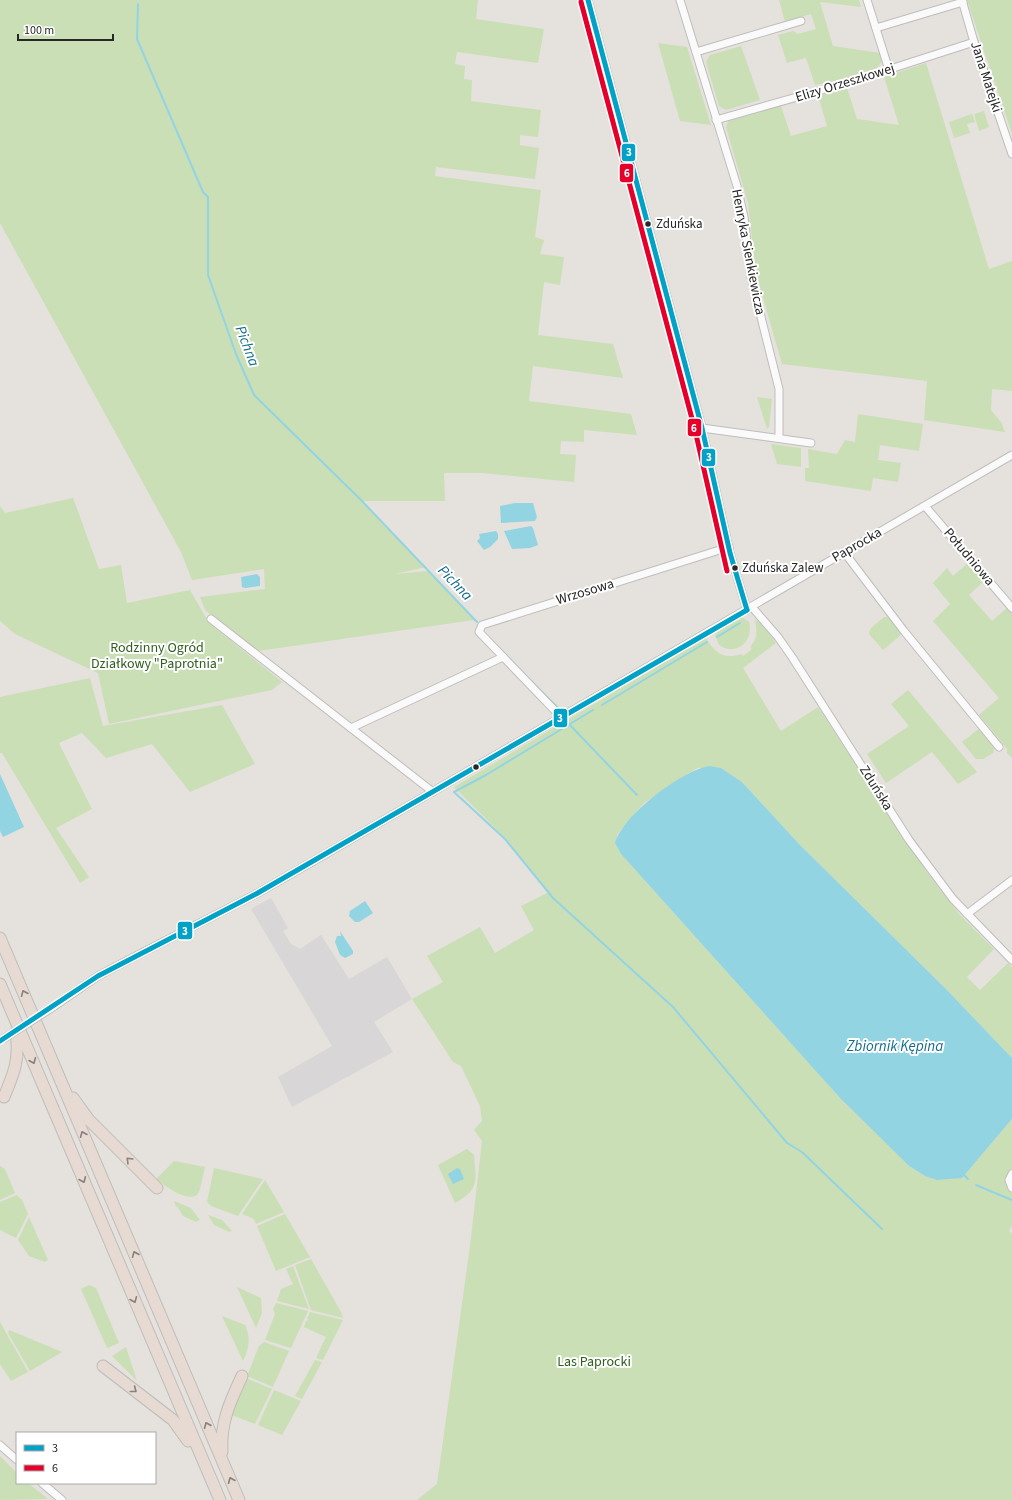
<svg xmlns="http://www.w3.org/2000/svg" width="1012" height="1500" font-family="'Source Sans 3',sans-serif">
  <style>
    .industrial { fill: #d9d6d8 }
    .green { fill: #cadfb6 }
    .water { fill: #93d4e3 }
    .lines { fill: none; stroke-linecap: round; stroke-linejoin: round }
    .stream { stroke: #93d4e3; stroke-width: 2 }
    .minor-casing { stroke: #bfbdbd; stroke-width: 9 }
    .highway-casing { stroke: #bebdbb; stroke-width: 13 }
    .minor { stroke: #fbfafa; stroke-width: 7 }
    .highway { stroke: #e7dad2; stroke-width: 11 }
    .minor-bridge-casing { stroke: #bfbdbd; stroke-width: 9; stroke-linecap: butt }
    .minor-bridge { stroke: #fbfafa; stroke-width: 7 }
    .bus-1-casing { stroke: #fff; stroke-width: 8 }
    .bus-2-casing { stroke: #fff; stroke-width: 8 }
    .bus-1 { stroke: #02a2c6; stroke-width: 5 }
    .bus-2 { stroke: #e4002b; stroke-width: 5 }
    .oneway { stroke: #87807c }
    .bus-dot { fill: #272727; stroke: #fff; stroke-width: 1.5 }
    .labels { text-anchor: middle; dominant-baseline: central; stroke-width: 4; stroke-linejoin: round; paint-order: stroke }
    .bus-label { font-size: 13px; fill: #272727; stroke: #fff; text-anchor: start }
    .street-label { font-size: 14px; fill: #272727; stroke: #fff }
    .park-label { font-size: 14px; fill: #2f5d1d; stroke: #fff }
    .water-label { font-size: 15px; font-style: italic; fill: #146c8d; stroke: #fff }
    .line-badge { stroke: #fff; stroke-width: 1.5 }
    .badge-label { font-size: 11px; text-anchor: middle; font-weight: bold; fill: #fff }
  </style>
  <rect width="100%" height="100%" fill="#e5e1dc"/>
  <polygon class="industrial" points="271,898 288,928 283,931 291,944 300,949 321,935 349,979 387,957 412,999 374,1022 393,1052 292,1107 278,1077 332,1046 251,909"/>
  <g class="green">
    <polygon points="0,0 478,0 476,19 544,29 538,63 457,52 455,64 465,66 464,79 472,80 471,101 541,110 538,137 520,135 520,145 539,148 535,179 436,167 435,176 541,190 535,237 544,240 540,254 564,257 560,285 544,282 538,335 613,344 623,378 533,366 529,401 631,414 637,435 584,430 584,442 561,441 560,454 576,455 574,482 483,473 444,473 445,501 362,501 426,567 395,574 428,571 474,620 258,651 205,610 200,597 265,589 264,569 192,580 181,552 0,223"/>
    <path d="M779,0H859L861,7L820,2L833,46L880,53L883,58C876,82 836,81 815,85L806,58L787,63L778,35L793,31L798,34L816,29L811,14L785,22Z"/>
    <polygon points="967,0 1012,0 1012,134"/>
    <polygon points="658,43 687,47 711,125 680,121"/>
    <polygon points="741,46 760,100 726,110 719,106 706,62 710,55"/>
    <polygon points="926,63 989,269 1012,261 1012,391 992,389 991,410 1001,422 1005,432 924,420 927,381 782,364 756,273 748,203 726,127 729,120 781,106 791,136 827,126 818,96 847,88 857,119 899,125 884,77"/>
    <polygon points="984,111 989,127 979,131 974,114"/>
    <polygon points="972,114 975,122 967,124 970,133 954,138 949,122"/>
    <polygon points="757,397 772,399 769,427 767,429"/>
    <polygon points="858,414 923,424 919,451 880,445 878,460 901,463 898,482 873,478 871,491 805,481 805,468 809,468 808,449 837,454 845,440 855,442"/>
    <polygon points="771,444 801,448 801,467 777,464"/>
    <polygon points="73,498 99,569 121,565 127,603 190,590 209,623 282,682 272,690 109,724 98,673 15,634 0,621 0,506 5,513"/>
    <polygon points="969,562 985,580 969,595 992,621 1008,607 1012,613 1012,758 1007,753 1007,749 979,715 999,698 933,621 950,604 933,583 947,568 953,576"/>
    <path d="M742,617L749,622C754,641 736,657 719,645L715,635L717,632Z"/>
    <polygon points="884,617 890,617 903,633 883,650 869,634 871,628"/>
    <path d="M755,620L760,621L776,643L743,668L781,731L818,707L926,871L959,914L994,949L967,977L980,990L1008,963L1012,967V1058L946,989L800,845L742,782L721,768H697L644,803L618,833L615,843L621,854L840,1098L909,1166L925,1176L962,1178L1012,1119V1170L1007,1179V1186L1012,1193V1226L1009,1231L1012,1234V1500H417L437,1484L470,1246L482,1141L474,1130L482,1121L480,1106L461,1066L453,1062L412,999L443,982L427,956L480,927L495,953L534,930L521,906L549,892L508,841L454,787L706,638C715,653 724,660 741,654L743,656L752,649L750,647C758,638 757,631 755,620Z"/>
    <polygon points="90,678 103,726 222,705 255,764 190,792 152,744 106,758 82,733 59,743 92,809 56,828 89,877 80,883 2,753 0,753 0,697"/>
    <polygon points="908,690 977,772 958,784 932,752 886,783 867,754 909,726 891,704"/>
    <polygon points="980,728 995,746 993,753 983,759 976,759 962,742"/>
    <path d="M467,1149L474,1155C476,1181 480,1189 455,1203L438,1165Z"/>
    <path d="M174,1161L205,1167L200,1189L197,1195C185,1202 166,1186 156,1179Z"/>
    <polygon points="0,1166 5,1169 15,1193 0,1200"/>
    <polygon points="214,1168 263,1179 238,1216 211,1206 207,1202"/>
    <polygon points="265,1180 284,1212 256,1224 254,1219 242,1214"/>
    <polygon points="17,1195 22,1200 28,1214 16,1238 0,1230 0,1202"/>
    <polygon points="174,1201 191,1208 200,1220 196,1222 183,1216 177,1206 176,1207"/>
    <polygon points="285,1214 310,1257 276,1271 257,1226"/>
    <polygon points="208,1215 222,1220 232,1231 229,1232 214,1225"/>
    <polygon points="29,1217 48,1260 45,1262 29,1256 18,1240"/>
    <polygon points="311,1259 341,1312 343,1318 311,1310 295,1265"/>
    <polygon points="293,1266 309,1309 277,1301 281,1289 293,1284 286,1269"/>
    <polygon points="89,1285 96,1288 119,1343 107,1348 81,1289"/>
    <polygon points="237,1287 261,1298 262,1313 256,1328"/>
    <polygon points="276,1303 308,1311 291,1348 265,1340 275,1314 273,1309"/>
    <polygon points="310,1312 343,1320 323,1360 316,1358 326,1337 304,1327 306,1321 309,1320 307,1319"/>
    <path d="M222,1316L245,1325C251,1337 249,1349 243,1361Z"/>
    <polygon points="0,1322 28,1372 11,1381 0,1364"/>
    <polygon points="9,1330 62,1352 30,1371 8,1333"/>
    <polygon points="264,1342 289,1351 273,1387 247,1376 259,1346"/>
    <polygon points="126,1347 137,1381 112,1356"/>
    <polygon points="315,1360 322,1362 302,1399 295,1396"/>
    <polygon points="246,1378 272,1389 255,1424 231,1415"/>
    <polygon points="274,1390 301,1401 282,1435 258,1425"/>
    <polygon points="0,1456 17,1473 17,1483 28,1483 48,1499 0,1500"/>
  </g>
  <g class="water">
    <polygon points="515,503 533,503 537,517 535,521 501,523 500,506"/>
    <polygon points="531,526 533,528 538,545 530,548 512,549 504,531"/>
    <polygon points="496,531 498,534 498,539 490,547 484,550 477,541 480,538 479,534"/>
    <polygon points="257,574 260,577 260,586 245,588 242,587 241,577"/>
    <path d="M709,766L721,768L742,782L800,845L946,989L1012,1058V1119L962,1178L937,1180L925,1176L909,1166L840,1098L621,854L615,843C623,815 681,771 709,766Z"/>
    <polygon points="0,774 24,827 3,837 0,831"/>
    <polygon points="365,901 373,913 359,922 355,922 349,916 350,911"/>
    <polygon points="340,931 353,951 353,954 345,958 340,955 335,942 337,936 341,936"/>
    <polygon points="457,1168 460,1169 464,1179 453,1184 448,1174"/>
  </g>
  <g class="lines">
    <g class="stream">
      <polyline points="138,4 137,39 203,192 208,197 208,275 236,354 254,395 361,500 477,622"/>
      <polyline points="717,637 740,623"/>
      <polyline points="512,662 559,709"/>
      <polyline points="602,705 707,642"/>
      <polyline points="593,710 486,775 454,792 505,839 553,898 673,1007 787,1143 802,1152 882,1229"/>
      <polyline points="568,723 637,795"/>
      <polyline points="963,1174 968,1179"/>
      <polyline points="976,1185 1012,1200"/>
    </g>
    <defs>
      <g id="minor">
        <polyline points="588,0 702,428 730,553 747,610"/>
        <polyline points="680,0 737,186 744,217 751,277 779,389 779,438"/>
        <polyline points="867,0 889,70"/>
        <polyline points="962,0 974,42 1012,154"/>
        <polyline points="876,28 963,2"/>
        <polyline points="696,52 801,21"/>
        <polyline points="716,120 850,82 974,42"/>
        <polyline points="702,428 811,443"/>
        <polyline points="925,506 1012,608"/>
        <polyline points="844,552 904,631 999,747"/>
        <polyline points="752,607 778,637 792,657 909,840 953,899 1012,960"/>
        <polyline points="211,619 433,792"/>
        <polyline points="561,717 482,635 479,632 482,625 729,547"/>
        <polyline points="351,728 503,657"/>
        <polyline points="967,914 1012,880"/>
        <polyline points="50,1009 98,976 130,959 256,894 310,863 1012,455"/>
        <polyline points="1012,1174 1009,1180 1012,1188"/>
        <polyline points="0,1445 17,1460"/>
        <polyline points="42,1483 62,1500"/>
      </g>
      <g id="highway">
        <polyline points="0,938 239,1500"/>
        <polyline points="0,984 220,1500"/>
        <path d="M4,1097C14,1073 20,1059 16,1032"/>
        <polyline points="73,1098 89,1120 157,1188"/>
        <polyline points="103,1366 173,1420 188,1441"/>
        <path d="M222,1452C220,1423 230,1402 242,1376"/>
      </g>
    </defs>
    <use href="#minor" class="minor-casing"/>
    <use href="#highway" class="highway-casing"/>
    <use href="#minor" class="minor"/>
    <use href="#highway" class="highway"/>
    <defs>
      <polyline id="minor-bridge" points="3,1039 50,1009"/>
    </defs>
    <use href="#minor-bridge" class="minor-bridge-casing"/>
    <use href="#minor-bridge" class="minor-bridge"/>
    <defs>
      <g id="bus-1">
        <polyline points="588,0 702,428 730,553 747,610"/>
        <polyline points="0,1041 98,976 256,894 747,610"/>
      </g>
      <polyline id="bus-2" points="581,2 695,430 727,571"/>
    </defs>
    <use href="#bus-1" class="bus-1-casing"/>
    <use href="#bus-2" class="bus-2-casing"/>
    <use href="#bus-1" class="bus-1"/>
    <use href="#bus-2" class="bus-2"/>
  </g>
  <defs><path id="oneway-chevron" d="M-2-3.5L2.5 0L-2 3.5" fill="none" stroke-width="1.6" stroke-linecap="round" stroke-linejoin="round"/></defs>
  <g class="oneway">
    <use href="#oneway-chevron" transform="translate(24 993) rotate(-113)"/>
    <use href="#oneway-chevron" transform="translate(33 1061) rotate(67)"/>
    <use href="#oneway-chevron" transform="translate(83 1134) rotate(-113)"/>
    <use href="#oneway-chevron" transform="translate(129 1160) rotate(-135)"/>
    <use href="#oneway-chevron" transform="translate(83 1180) rotate(67)"/>
    <use href="#oneway-chevron" transform="translate(135 1254) rotate(-113)"/>
    <use href="#oneway-chevron" transform="translate(134 1300) rotate(67)"/>
    <use href="#oneway-chevron" transform="translate(134 1390) rotate(38)"/>
    <use href="#oneway-chevron" transform="translate(207 1425) rotate(-113)"/>
    <use href="#oneway-chevron" transform="translate(231 1480) rotate(-113)"/>
  </g>
  <g class="bus-dot">
    <circle cx="648" cy="224" r="3.5"/>
    <circle cx="735" cy="568" r="3.5"/>
    <circle cx="476" cy="767" r="3.5"/>
  </g>
  <g class="labels">
    <g class="bus-label">
      <text x="656" y="224">Zduńska</text>
      <text x="742" y="568">Zduńska Zalew</text>
    </g>
    <g class="street-label">
      <text transform="translate(986 77) rotate(72)">Jana Matejki</text>
      <text transform="translate(845 83) rotate(-17)">Elizy Orzeszkowej</text>
      <text transform="translate(748 252) rotate(79)">Henryka Sienkiewicza</text>
      <text transform="translate(857 545) rotate(-30)">Paprocka</text>
      <text transform="translate(969 557) rotate(50)">Południowa</text>
      <text transform="translate(585 592) rotate(-17)">Wrzosowa</text>
      <text transform="translate(876 788) rotate(58)">Zduńska</text>
    </g>
    <g class="park-label">
      <text x="157" y="648">Rodzinny Ogród<tspan x="157" dy="16">Działkowy "Paprotnia"</tspan></text>
      <text x="594" y="1362">Las Paprocki</text>
    </g>
    <g class="water-label">
      <text transform="translate(247 346) rotate(69)">Pichna</text>
      <text transform="translate(455 583) rotate(46)">Pichna</text>
      <text x="895" y="1046">Zbiornik Kępina</text>
    </g>
  </g>
  <g class="line-badge">
    <rect x="621" y="143" width="15" height="19" rx="4" fill="#02a2c6"/>
    <rect x="619" y="163" width="15" height="20" rx="4" fill="#e4002b"/>
    <rect x="687" y="418" width="15" height="19" rx="4" fill="#e4002b"/>
    <rect x="701" y="448" width="15" height="19" rx="4" fill="#02a2c6"/>
    <rect x="553" y="708" width="15" height="20" rx="4" fill="#02a2c6"/>
    <rect x="177" y="921" width="16" height="19" rx="4" fill="#02a2c6"/>
  </g>
  <g class="badge-label">
    <text x="629" y="156">3</text>
    <text x="627" y="177">6</text>
    <text x="694" y="432">6</text>
    <text x="709" y="461">3</text>
    <text x="560" y="722">3</text>
    <text x="185" y="935">3</text>
  </g>
  <rect x="16" y="1432" width="140" height="52" fill="#ffffff" stroke="#a9a9a9"/>
  <rect x="24" y="1445" width="20" height="6" fill="#02a2c6" stroke="#a9a9a9"/>
  <text x="52" y="1452" font-size="12" fill="#272727">3</text>
  <rect x="24" y="1465" width="20" height="6" fill="#e4002b" stroke="#a9a9a9"/>
  <text x="52" y="1472" font-size="12" fill="#272727">6</text>
  <path d="M18 34v6h95v-6" fill="none" stroke="#272727" stroke-width="2"/>
  <text x="24" y="34" font-size="12" fill="#272727" stroke="#ffffff" stroke-width="3" paint-order="stroke">100 m</text>
</svg>
